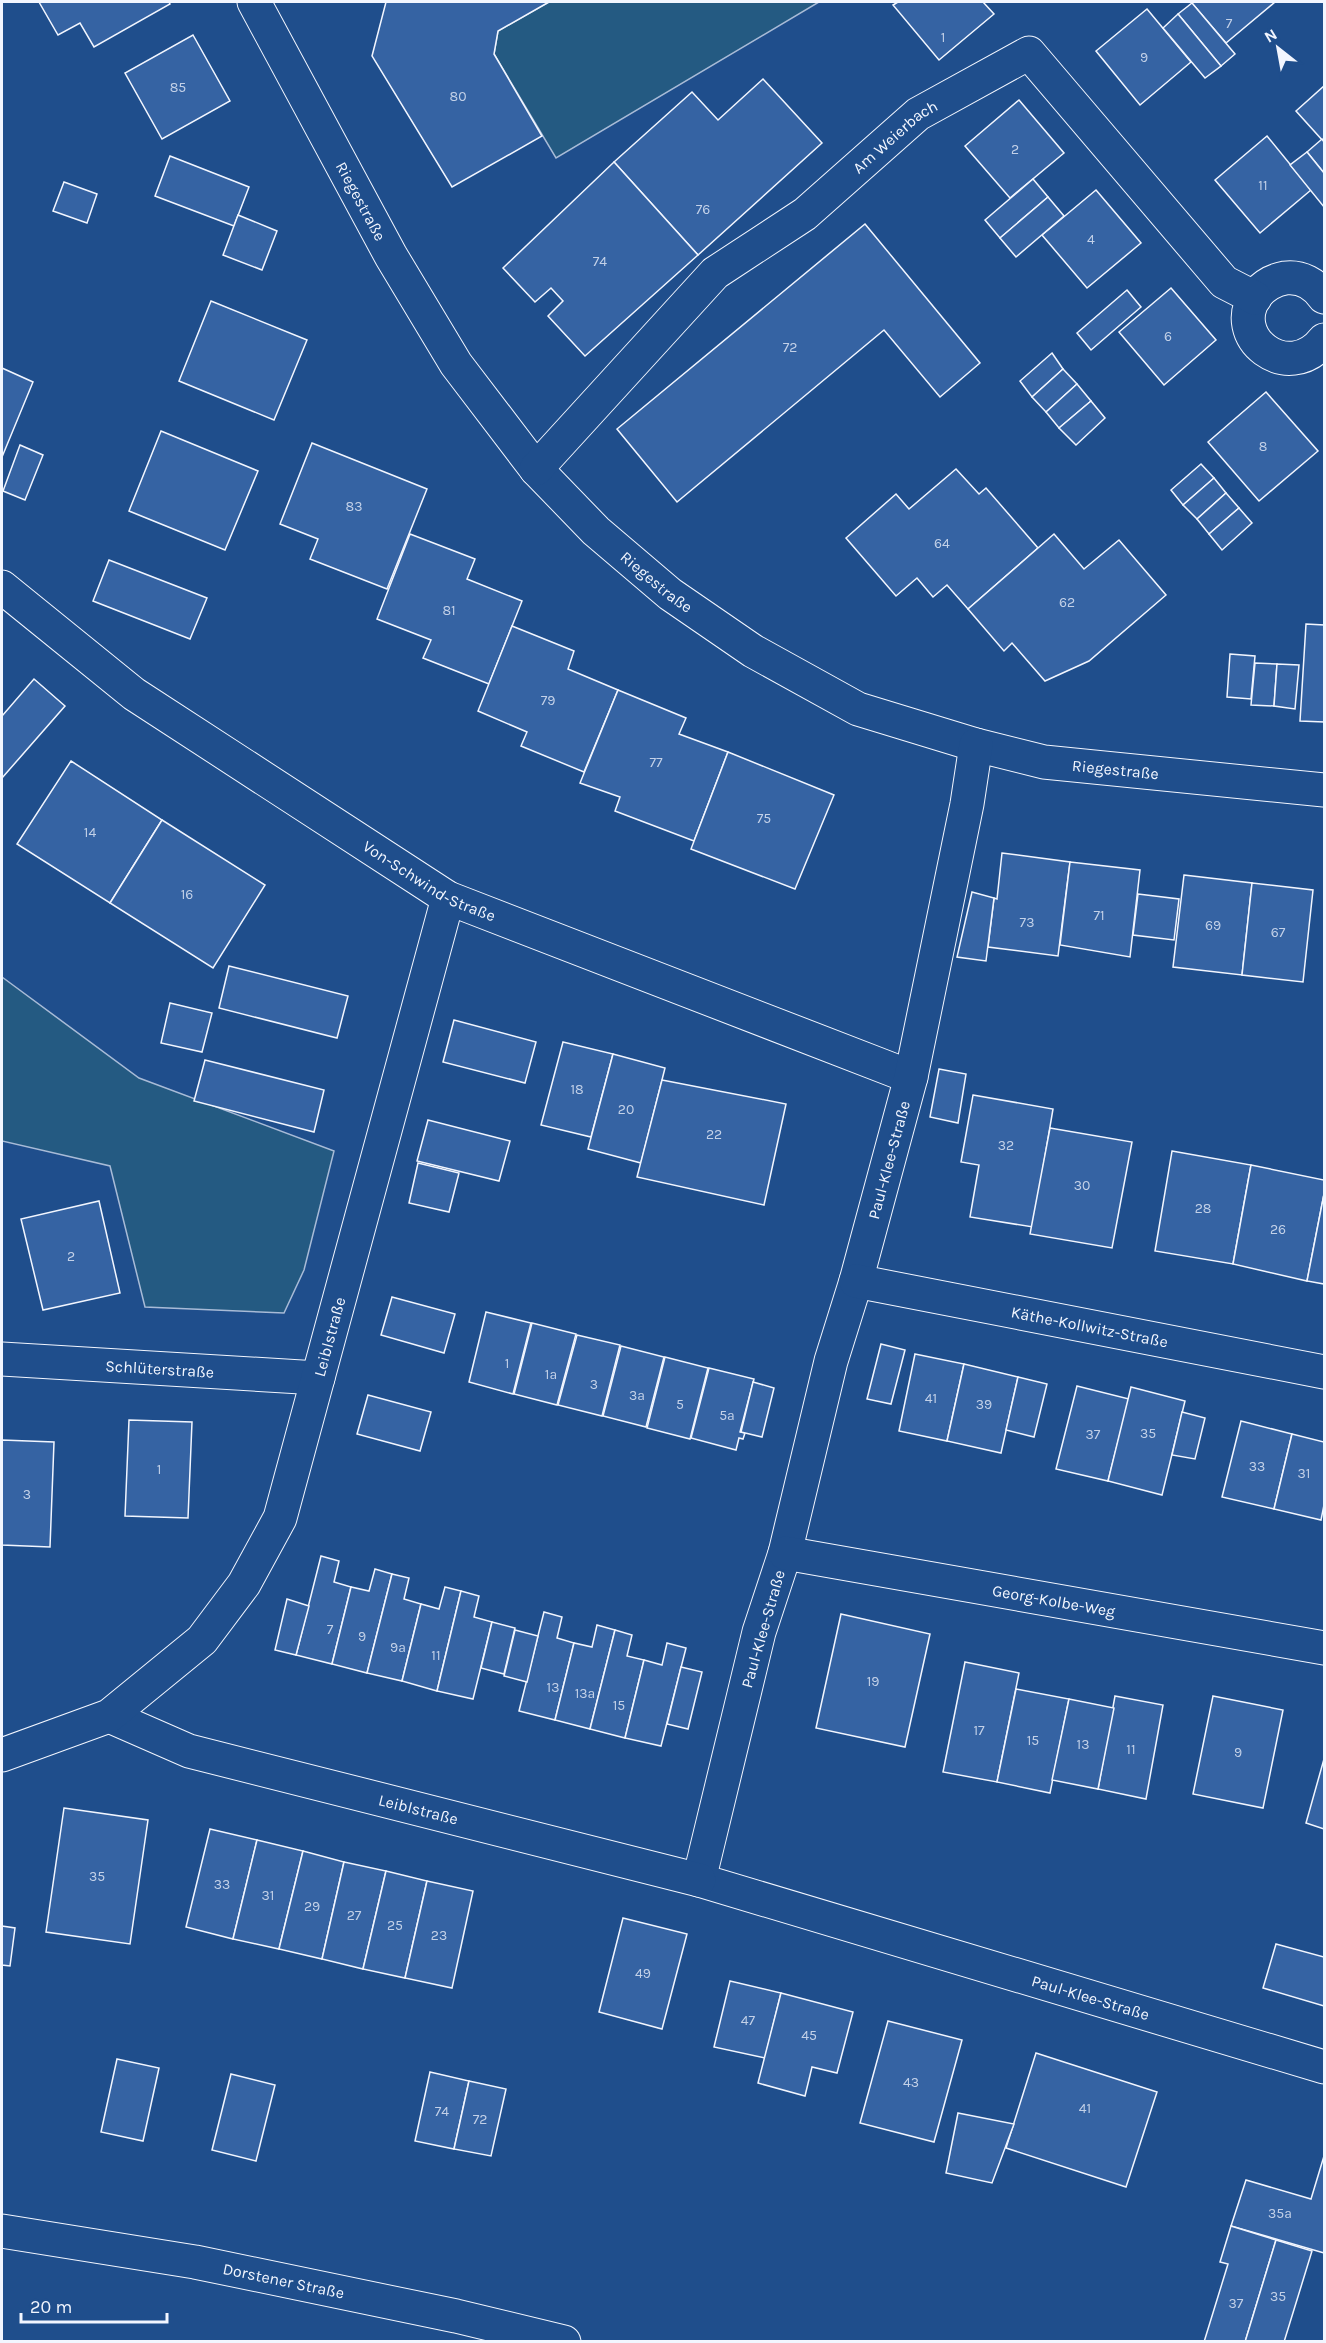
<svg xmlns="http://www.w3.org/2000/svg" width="1326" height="2343" font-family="Karla,sans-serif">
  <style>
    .green { fill: #245a82; stroke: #a8bbd7; stroke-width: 1.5 }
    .building { fill: #3563a3; stroke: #f2f6ff; stroke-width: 1.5 }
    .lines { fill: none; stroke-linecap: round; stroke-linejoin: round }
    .minor-casing { stroke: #f2f6ff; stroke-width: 35 }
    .primary-casing { stroke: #f2f6ff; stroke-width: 35 }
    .minor { stroke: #1f4e8c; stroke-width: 33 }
    .primary { stroke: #1f4e8c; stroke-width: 33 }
    .labels { text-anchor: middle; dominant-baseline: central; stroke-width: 4.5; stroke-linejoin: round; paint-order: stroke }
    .number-label { font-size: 14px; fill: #c3d1e8 }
    .street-label { font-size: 16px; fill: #f2f6ff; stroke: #1f4e8c }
  </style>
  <rect width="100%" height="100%" fill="#1f4e8c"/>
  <g class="green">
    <polygon points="549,2 819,2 556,158 494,54 498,31"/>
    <polygon points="2,977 139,1078 334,1151 304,1270 284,1313 145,1307 110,1166 2,1141"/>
  </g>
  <g class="building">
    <polygon points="39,2 169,2 170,4 94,47 80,23 58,35"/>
    <polygon points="386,2 549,2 498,31 494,54 542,136 452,187 372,56"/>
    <polygon points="898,2 983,2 994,14 939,60 893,5"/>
    <polygon points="1191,2 1275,2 1226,43"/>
    <polygon points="1192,3 1235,54 1221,66 1178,14"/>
    <polygon points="1147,9 1191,62 1140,105 1096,51"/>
    <polygon points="1178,14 1221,66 1205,78 1163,28"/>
    <polygon points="193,35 230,101 162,139 125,73"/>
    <polygon points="763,79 822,143 698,255 614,162 692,92 718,120"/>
    <polygon points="1324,86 1324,142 1296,111"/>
    <polygon points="1019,100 1064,153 1010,198 965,146"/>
    <polygon points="1267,136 1311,190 1260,233 1215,180"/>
    <polygon points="1322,139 1324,142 1324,173 1307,152"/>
    <polygon points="1307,152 1324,173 1324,207 1290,165"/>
    <polygon points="170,156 249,187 234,226 155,196"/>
    <polygon points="614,162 698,255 585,356 548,316 563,301 551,288 535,302 503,268"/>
    <polygon points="1033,179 1048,197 1000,238 985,220"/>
    <polygon points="64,182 97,194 87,223 53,211"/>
    <polygon points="1096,190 1141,243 1087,288 1042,235"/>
    <polygon points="1048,197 1064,216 1016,257 1000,238"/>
    <polygon points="238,215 277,231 262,270 223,255"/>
    <polygon points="865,224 980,363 940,397 884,330 677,502 617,429"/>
    <polygon points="1171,288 1216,340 1164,385 1119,332"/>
    <polygon points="1127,290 1141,307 1091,350 1077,333"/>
    <polygon points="211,301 307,340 274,420 179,381"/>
    <polygon points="1052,353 1063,369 1032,397 1020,381"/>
    <polygon points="2,368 33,382 2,457"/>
    <polygon points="1063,369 1077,384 1046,412 1032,397"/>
    <polygon points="1077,384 1091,401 1059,428 1046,412"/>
    <polygon points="1266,392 1318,451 1259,501 1208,442"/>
    <polygon points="1091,401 1105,418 1076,445 1059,428"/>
    <polygon points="161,431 258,471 225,550 129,511"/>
    <polygon points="312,443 427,489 387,589 310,559 318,539 280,524"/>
    <polygon points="20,445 43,455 25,500 3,491"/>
    <polygon points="1201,464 1214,478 1183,505 1171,490"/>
    <polygon points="956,469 979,494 986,488 1038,548 968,609 947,585 933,597 917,578 896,596 846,538 896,494 909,509"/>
    <polygon points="1214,478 1226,493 1197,519 1183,505"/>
    <polygon points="1226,493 1239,508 1209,534 1197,519"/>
    <polygon points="1239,508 1252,523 1222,550 1209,534"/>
    <polygon points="410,534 475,559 467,579 522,601 489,684 423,658 431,640 377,619"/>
    <polygon points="1054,534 1084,569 1119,540 1166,595 1089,661 1045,681 1012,643 1004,651 968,609"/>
    <polygon points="109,560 207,598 190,639 93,601"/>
    <polygon points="1306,624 1324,625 1324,722 1300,721"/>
    <polygon points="512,626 574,651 568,669 618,690 584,772 521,746 527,732 478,711"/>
    <polygon points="1230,654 1255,656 1251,699 1227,697"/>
    <polygon points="1255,663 1277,664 1274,706 1251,705"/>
    <polygon points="1277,664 1299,665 1295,709 1274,706"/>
    <polygon points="34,679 65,706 2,778 2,716"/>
    <polygon points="618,690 686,718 679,734 728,752 694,841 615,811 620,797 580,783"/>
    <polygon points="728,752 834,795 795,889 691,849"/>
    <polygon points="71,761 162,820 110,903 17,844"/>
    <polygon points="162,820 265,885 213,968 110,903"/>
    <polygon points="1002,853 1070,862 1058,956 988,947 994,898 997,899"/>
    <polygon points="1070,862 1140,870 1130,957 1060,945"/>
    <polygon points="1184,875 1252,883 1242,975 1173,967"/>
    <polygon points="1252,883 1313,890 1303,982 1242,975"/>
    <polygon points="972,892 994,898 986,961 957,957"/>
    <polygon points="1138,894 1179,899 1174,940 1133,935"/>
    <polygon points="229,966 348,996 337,1038 219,1008"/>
    <polygon points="170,1003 212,1013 202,1052 161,1043"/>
    <polygon points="454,1020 536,1042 525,1083 443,1062"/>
    <polygon points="563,1042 613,1054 591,1137 541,1125"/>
    <polygon points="613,1054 665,1068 641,1163 588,1149"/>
    <polygon points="205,1060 324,1090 314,1132 194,1101"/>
    <polygon points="939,1069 966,1074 958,1123 930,1117"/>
    <polygon points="662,1080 786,1104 764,1205 637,1177"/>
    <polygon points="973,1095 1053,1109 1033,1227 970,1217 979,1165 961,1162"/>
    <polygon points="428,1120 510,1141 499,1181 417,1161"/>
    <polygon points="1050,1128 1132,1142 1112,1248 1030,1234"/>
    <polygon points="1172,1151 1251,1165 1233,1264 1155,1251"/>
    <polygon points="418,1163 459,1173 449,1212 409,1203"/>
    <polygon points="1251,1165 1324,1180 1324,1194 1307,1281 1233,1264"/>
    <polygon points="1324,1194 1324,1284 1307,1281"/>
    <polygon points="99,1201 120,1293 43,1310 21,1219"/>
    <polygon points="392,1297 455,1314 444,1353 381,1335"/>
    <polygon points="486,1312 531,1323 513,1394 469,1382"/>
    <polygon points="532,1323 576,1334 557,1405 514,1394"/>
    <polygon points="577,1335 620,1345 602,1416 558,1405"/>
    <polygon points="881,1344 905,1350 891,1404 867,1399"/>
    <polygon points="621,1346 664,1357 646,1427 603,1416"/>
    <polygon points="915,1354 964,1364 947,1441 899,1431"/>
    <polygon points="665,1357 708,1368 690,1439 647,1428"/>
    <polygon points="964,1364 1018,1377 1001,1453 947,1441"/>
    <polygon points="709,1368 754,1379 740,1432 745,1433 743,1439 739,1438 736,1450 691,1438"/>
    <polygon points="1018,1377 1047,1384 1034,1437 1006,1430"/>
    <polygon points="753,1382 774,1388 762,1437 741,1432"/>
    <polygon points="1077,1386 1129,1399 1108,1481 1056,1469"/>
    <polygon points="1131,1387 1185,1401 1162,1495 1108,1481"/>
    <polygon points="368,1395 431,1412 420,1451 357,1434"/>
    <polygon points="1182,1412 1205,1418 1195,1459 1172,1455"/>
    <polygon points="129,1420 192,1422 188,1518 125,1516"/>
    <polygon points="1241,1421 1292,1434 1274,1509 1222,1497"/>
    <polygon points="1292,1434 1324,1442 1324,1505 1321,1520 1274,1509"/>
    <polygon points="2,1440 54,1442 50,1547 2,1545"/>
    <polygon points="321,1556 339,1561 334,1582 351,1587 332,1664 296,1655"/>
    <polygon points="375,1569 392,1574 367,1673 332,1664 351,1587 369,1591"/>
    <polygon points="392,1574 409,1578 404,1599 421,1604 402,1681 367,1673"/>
    <polygon points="445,1587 461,1591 437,1691 402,1681 421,1604 439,1609"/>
    <polygon points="461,1591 479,1596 474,1617 492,1622 473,1699 437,1691"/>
    <polygon points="287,1599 309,1606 296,1655 275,1650"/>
    <polygon points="544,1612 562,1617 557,1638 574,1643 555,1720 519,1711"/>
    <polygon points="841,1614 930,1634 905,1747 816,1728"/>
    <polygon points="492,1622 515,1628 504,1674 481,1668"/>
    <polygon points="597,1625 615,1630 590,1729 555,1720 574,1643 592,1647"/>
    <polygon points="515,1630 538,1636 527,1682 504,1676"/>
    <polygon points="615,1630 632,1635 627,1656 644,1660 625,1738 590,1729"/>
    <polygon points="667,1643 686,1648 661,1746 625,1738 644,1660 662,1665"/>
    <polygon points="965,1662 1019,1673 997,1782 943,1772"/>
    <polygon points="681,1667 702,1672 688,1729 667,1724"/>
    <polygon points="1016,1689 1069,1699 1050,1793 997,1782"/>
    <polygon points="1115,1696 1163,1705 1146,1799 1098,1789"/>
    <polygon points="1213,1696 1283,1710 1263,1808 1193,1794"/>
    <polygon points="1069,1699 1114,1708 1098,1789 1052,1780"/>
    <polygon points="1324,1759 1324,1829 1306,1823"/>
    <polygon points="64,1808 148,1820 130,1944 46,1932"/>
    <polygon points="210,1829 257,1840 233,1939 186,1927"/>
    <polygon points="257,1840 303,1851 279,1949 233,1939"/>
    <polygon points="303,1851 344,1862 322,1959 279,1949"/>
    <polygon points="344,1862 386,1871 363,1969 322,1959"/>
    <polygon points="386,1871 427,1881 405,1978 363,1969"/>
    <polygon points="427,1881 473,1891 452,1988 405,1978"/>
    <polygon points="623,1918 687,1934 662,2029 599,2012"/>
    <polygon points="2,1926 15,1928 10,1966 2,1965"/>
    <polygon points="1276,1944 1324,1957 1324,2006 1263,1988"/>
    <polygon points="730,1981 781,1993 765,2058 714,2047"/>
    <polygon points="781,1993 853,2012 837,2073 812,2067 805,2096 758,2083"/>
    <polygon points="888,2021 962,2040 934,2142 860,2123"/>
    <polygon points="1036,2053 1157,2092 1126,2187 1006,2148"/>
    <polygon points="117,2059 159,2068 143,2141 101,2132"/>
    <polygon points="430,2072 469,2081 454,2149 415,2141"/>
    <polygon points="231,2074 275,2085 256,2161 212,2150"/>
    <polygon points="469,2081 506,2089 491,2156 454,2149"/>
    <polygon points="958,2113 1014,2124 992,2183 946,2173"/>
    <polygon points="1324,2156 1324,2253 1231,2226 1246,2180 1311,2199"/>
    <polygon points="1231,2226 1276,2240 1245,2342 1204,2342 1228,2264 1220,2262"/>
    <polygon points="1276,2240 1312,2251 1284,2342 1245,2342"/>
  </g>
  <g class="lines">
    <defs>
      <g id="minor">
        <path id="s1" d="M254,2L391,256L456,364L536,469L596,531L670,594L753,651L858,709L976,745L1044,762L1324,790"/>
        <path d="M1324,297C1315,284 1301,276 1285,278C1274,280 1264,286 1257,294C1225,336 1288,386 1324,340"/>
        <path id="s2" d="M536,469L715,273L805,214L918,114L1029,53L1224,282L1255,298"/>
        <path id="s3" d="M2,587L134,694L448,898L911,1077"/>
        <path id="s4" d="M976,745L967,804L911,1077L856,1281L831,1361L785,1553L759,1632L699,1880L1324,2067"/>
        <path id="s5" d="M856,1281L1324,1372"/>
        <path id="s6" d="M2,1359L318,1378"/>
        <path id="s7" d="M785,1553L1324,1648"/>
        <path id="s8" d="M109,1716L189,1751L699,1880"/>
        <path id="s9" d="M2,1755L109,1716L202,1640L244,1584L280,1518L448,898"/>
      </g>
      <g id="primary">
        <path id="s10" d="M2,2231L195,2262L456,2316L564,2342"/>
      </g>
    </defs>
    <use href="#minor" class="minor-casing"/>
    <use href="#primary" class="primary-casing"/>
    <use href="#minor" class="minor"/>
    <use href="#primary" class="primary"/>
  </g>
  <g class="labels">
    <g class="number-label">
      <text x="1229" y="23">7</text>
      <text x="943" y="37">1</text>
      <text x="1144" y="57">9</text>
      <text x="178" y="87">85</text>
      <text x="458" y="96">80</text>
      <text x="1015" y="149">2</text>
      <text x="1263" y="185">11</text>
      <text x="703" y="209">76</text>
      <text x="1091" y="239">4</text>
      <text x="600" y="261">74</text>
      <text x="1168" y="336">6</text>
      <text x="790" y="347">72</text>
      <text x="1263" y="446">8</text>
      <text x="354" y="506">83</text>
      <text x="942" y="543">64</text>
      <text x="1067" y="602">62</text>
      <text x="449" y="610">81</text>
      <text x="548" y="700">79</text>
      <text x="656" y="762">77</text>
      <text x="764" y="818">75</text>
      <text x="90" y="832">14</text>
      <text x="187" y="894">16</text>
      <text x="1099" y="915">71</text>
      <text x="1027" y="922">73</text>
      <text x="1213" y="925">69</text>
      <text x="1278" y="932">67</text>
      <text x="577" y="1089">18</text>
      <text x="626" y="1109">20</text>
      <text x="714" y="1134">22</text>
      <text x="1006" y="1145">32</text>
      <text x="1082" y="1185">30</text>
      <text x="1203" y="1208">28</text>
      <text x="1278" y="1229">26</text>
      <text x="71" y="1256">2</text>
      <text x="507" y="1363">1</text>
      <text x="551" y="1374">1a</text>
      <text x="594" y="1384">3</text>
      <text x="637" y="1395">3a</text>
      <text x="931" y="1398">41</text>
      <text x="680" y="1404">5</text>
      <text x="984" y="1404">39</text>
      <text x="727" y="1415">5a</text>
      <text x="1148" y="1433">35</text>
      <text x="1093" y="1434">37</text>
      <text x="1257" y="1466">33</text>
      <text x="159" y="1469">1</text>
      <text x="1304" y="1473">31</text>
      <text x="27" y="1494">3</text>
      <text x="330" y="1629">7</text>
      <text x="362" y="1636">9</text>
      <text x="398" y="1647">9a</text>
      <text x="436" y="1655">11</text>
      <text x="873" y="1681">19</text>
      <text x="553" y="1687">13</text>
      <text x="585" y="1693">13a</text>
      <text x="619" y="1705">15</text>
      <text x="979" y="1730">17</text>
      <text x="1033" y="1740">15</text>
      <text x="1083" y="1744">13</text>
      <text x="1131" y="1749">11</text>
      <text x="1238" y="1752">9</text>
      <text x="97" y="1876">35</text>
      <text x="222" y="1884">33</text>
      <text x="268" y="1895">31</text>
      <text x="312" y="1906">29</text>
      <text x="354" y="1915">27</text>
      <text x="395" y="1925">25</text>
      <text x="439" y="1935">23</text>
      <text x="643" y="1973">49</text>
      <text x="748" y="2020">47</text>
      <text x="809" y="2035">45</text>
      <text x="911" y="2082">43</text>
      <text x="1085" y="2108">41</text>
      <text x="442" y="2111">74</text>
      <text x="480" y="2119">72</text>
      <text x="1280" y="2213">35a</text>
      <text x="1278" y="2296">35</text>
      <text x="1236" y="2303">37</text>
    </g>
    <g class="street-label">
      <text stroke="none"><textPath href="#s2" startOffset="492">Am Weierbach</textPath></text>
      <text stroke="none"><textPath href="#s1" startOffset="226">Riegestraße</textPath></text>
      <text stroke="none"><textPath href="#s1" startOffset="712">Riegestraße</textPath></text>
      <text stroke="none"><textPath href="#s1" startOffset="1216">Riegestraße</textPath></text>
      <text stroke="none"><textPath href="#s3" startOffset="520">Von-Schwind-Straße</textPath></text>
      <text transform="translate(889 1160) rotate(-75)">Paul-Klee-Straße</text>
      <text stroke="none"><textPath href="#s5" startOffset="238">Käthe-Kollwitz-Straße</textPath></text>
      <text stroke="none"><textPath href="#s9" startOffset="567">Leiblstraße</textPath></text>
      <text stroke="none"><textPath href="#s6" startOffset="158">Schlüterstraße</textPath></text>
      <text stroke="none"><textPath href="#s7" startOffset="273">Georg-Kolbe-Weg</textPath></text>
      <text transform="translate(763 1629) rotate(-74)">Paul-Klee-Straße</text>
      <text stroke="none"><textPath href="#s8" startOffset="324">Leiblstraße</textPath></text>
      <text stroke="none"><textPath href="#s4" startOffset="1578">Paul-Klee-Straße</textPath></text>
      <text stroke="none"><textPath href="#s10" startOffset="286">Dorstener Straße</textPath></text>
    </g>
  </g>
  <rect width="1326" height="2343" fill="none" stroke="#f2f6ff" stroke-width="6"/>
  <g transform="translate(1278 48) rotate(329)" stroke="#1f4e8c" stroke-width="4.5" paint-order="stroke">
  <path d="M0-4.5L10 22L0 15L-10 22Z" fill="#f2f6ff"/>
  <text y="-9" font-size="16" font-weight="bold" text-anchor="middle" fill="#f2f6ff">N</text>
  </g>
  <path d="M21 2313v9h146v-9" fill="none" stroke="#f2f6ff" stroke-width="3"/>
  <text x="30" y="2313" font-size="18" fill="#f2f6ff" stroke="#1f4e8c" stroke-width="4.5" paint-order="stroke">20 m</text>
</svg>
